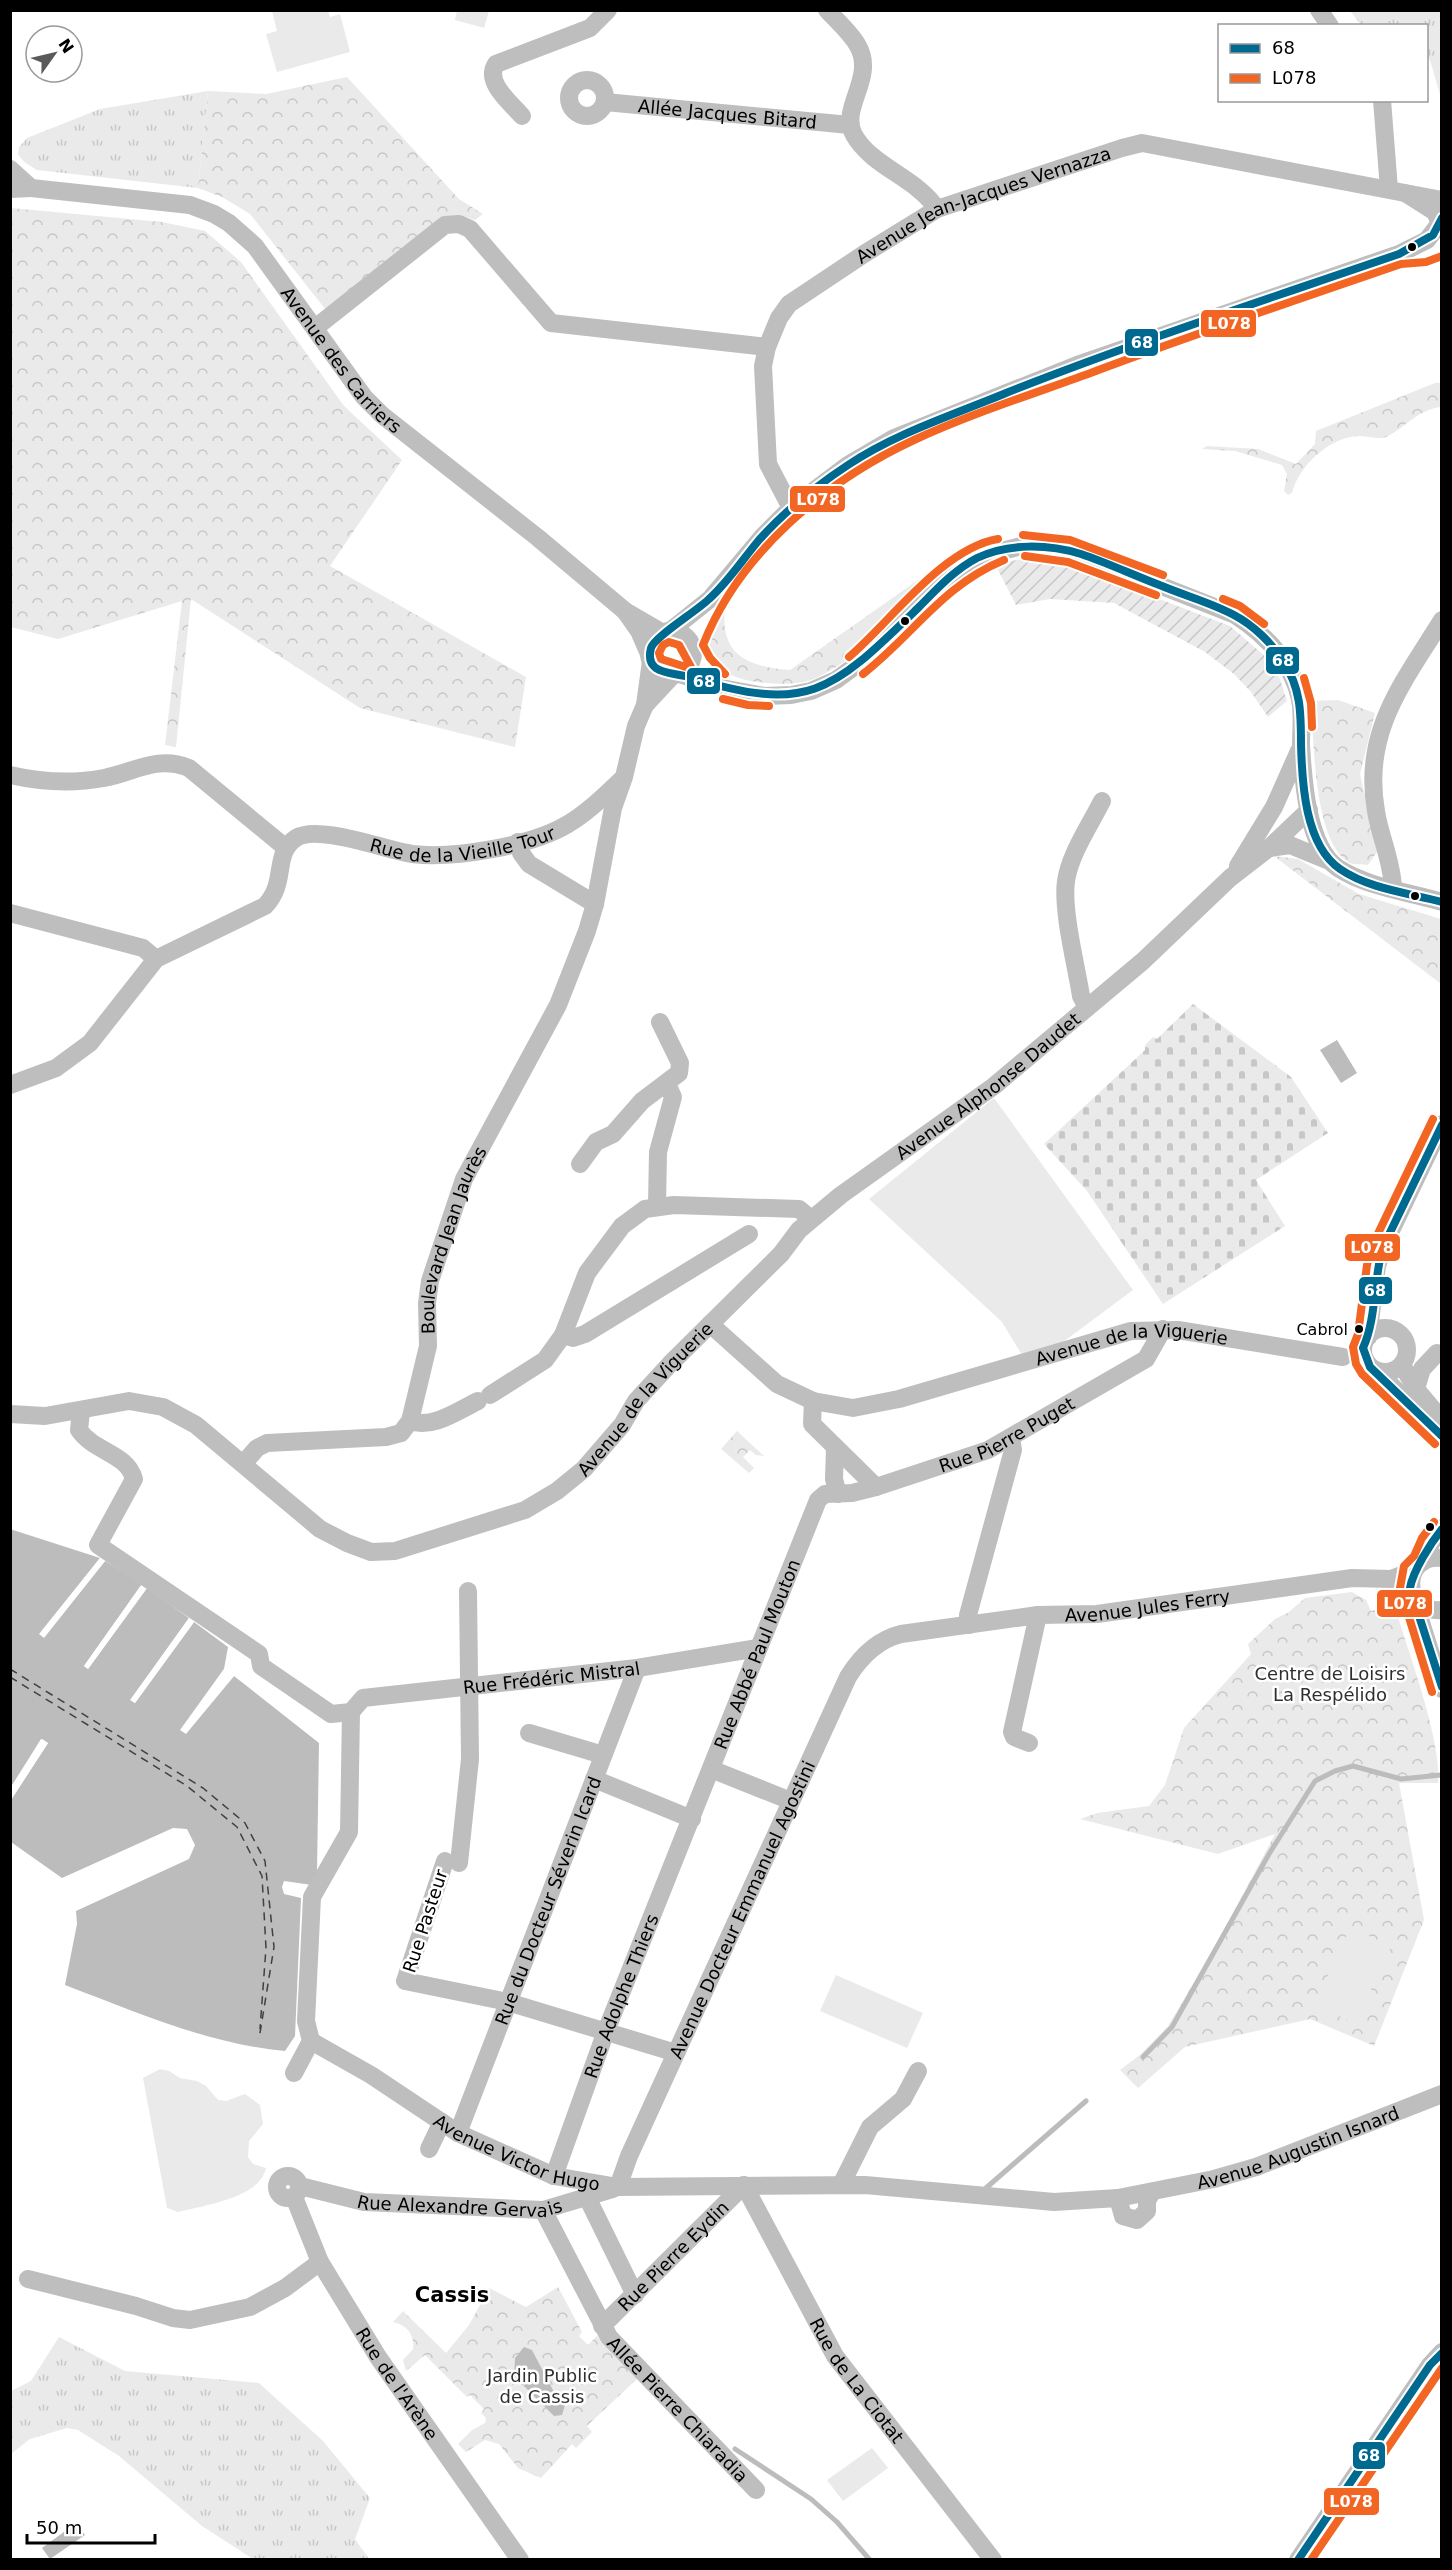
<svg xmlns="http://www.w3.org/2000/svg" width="1452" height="2570" font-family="'DejaVu Sans',sans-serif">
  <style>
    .grass { fill: url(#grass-tufts) }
    .forest { fill: url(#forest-crowns) }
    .cemetery { fill: url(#cemetery-stones) }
    .garden { fill: url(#garden-furrows) }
    .pitch { fill: #eaeaea }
    .water { fill: #bcbcbc }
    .pier { fill: #fff }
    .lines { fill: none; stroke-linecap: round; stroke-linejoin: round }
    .stream { stroke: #bcbcbc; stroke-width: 5 }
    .ferry { stroke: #404040; stroke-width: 1.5; stroke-dasharray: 8 6; stroke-linecap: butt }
    .minor { stroke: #bebebe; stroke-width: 18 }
    .bus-1-casing { stroke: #fff; stroke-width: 12 }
    .bus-2-casing { stroke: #fff; stroke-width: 12 }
    .bus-1 { stroke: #006990; stroke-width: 8 }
    .bus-2 { stroke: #f26522; stroke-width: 8 }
    .bus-dot { fill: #000; stroke: #fff; stroke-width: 2 }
    .labels { text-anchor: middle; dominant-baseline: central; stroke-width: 5; stroke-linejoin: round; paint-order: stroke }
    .bus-label { font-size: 16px; fill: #000; stroke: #fff; text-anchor: end }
    .street-label { font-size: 18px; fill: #000; stroke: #fff }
    .park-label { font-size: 18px; fill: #2f2f2f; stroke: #fff }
    .quarter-label { font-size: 21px; font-weight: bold; fill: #000; stroke: #fff }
    .line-badge { stroke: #fff; stroke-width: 2 }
    .badge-label { font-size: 16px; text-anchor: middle; font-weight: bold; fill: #fff }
  </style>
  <defs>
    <pattern id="grass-tufts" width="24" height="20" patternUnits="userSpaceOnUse" patternTransform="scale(1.5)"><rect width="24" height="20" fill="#eaeaea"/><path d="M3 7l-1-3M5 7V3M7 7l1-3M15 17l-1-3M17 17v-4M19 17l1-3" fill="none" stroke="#c7c7c7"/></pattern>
    <pattern id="forest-crowns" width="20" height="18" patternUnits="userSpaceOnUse" patternTransform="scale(1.5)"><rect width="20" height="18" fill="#eaeaea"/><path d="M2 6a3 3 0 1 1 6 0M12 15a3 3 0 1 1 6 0" fill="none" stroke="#c7c7c7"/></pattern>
    <pattern id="cemetery-stones" width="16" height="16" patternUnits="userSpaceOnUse" patternTransform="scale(1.5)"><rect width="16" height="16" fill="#eaeaea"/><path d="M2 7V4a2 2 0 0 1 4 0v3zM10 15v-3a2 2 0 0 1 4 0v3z" fill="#c7c7c7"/></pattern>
    <pattern id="garden-furrows" width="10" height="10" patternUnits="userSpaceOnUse" patternTransform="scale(1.5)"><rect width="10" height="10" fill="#eaeaea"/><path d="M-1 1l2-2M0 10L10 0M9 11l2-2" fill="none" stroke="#c7c7c7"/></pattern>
  </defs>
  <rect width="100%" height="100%" fill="#fff"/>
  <g class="grass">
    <polygon points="1350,11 1441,11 1441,98 1430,60 1427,57 1426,26 1361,25"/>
    <polygon points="208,91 198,188 37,170 24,162 18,154 19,147 27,138 100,109"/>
    <polygon points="59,2337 125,2371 259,2383 323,2441 370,2498 355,2539 369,2559 253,2559 202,2526 119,2456 78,2430 67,2428 30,2439 11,2454 11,2391 31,2381"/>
  </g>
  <g class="forest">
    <polygon points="347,77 459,199 483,214 475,220 460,215 438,220 326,310 250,214 222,197 198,188 208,91 266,94"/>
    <polygon points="11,208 162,222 205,231 241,262 344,406 402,460 330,566 526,677 515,747 360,708 191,599 176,747 165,745 182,601 58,639 11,627"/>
    <path d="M1435,383H1441V407C1419,409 1406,427 1386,437C1378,440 1368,436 1359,436C1329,437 1299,466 1292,493L1288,495L1284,491L1287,474L1282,465L1235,451L1202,449L1207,446L1258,449L1296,464L1315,444L1316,431Z"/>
    <path d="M928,573L934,582C897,616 862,656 816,678C802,685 782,684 766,683C705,678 696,644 727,596C716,650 740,666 790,670Z"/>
    <path d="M1338,700L1375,713L1360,774L1377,852L1368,865C1363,864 1355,865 1350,863C1313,844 1314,738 1311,701Z"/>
    <polygon points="1274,856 1298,859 1359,894 1441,919 1441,984"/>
    <polygon points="737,1431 764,1456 756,1455 750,1450 743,1457 754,1468 749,1473 721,1449"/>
    <path d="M1352,1592L1366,1600L1371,1611L1394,1604C1407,1649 1442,1740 1438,1783H1399L1424,1920L1374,2046L1310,2019L1185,2047L1138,2088L1120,2070L1141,2054L1168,2026L1215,1947L1275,1834L1218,1854L1080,1819L1097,1813L1149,1806L1165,1785L1184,1728L1251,1654L1248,1644L1275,1619L1289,1612L1305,1598Z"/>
    <path d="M558,2287L582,2332L579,2336L588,2345L597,2336L639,2377L587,2426L592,2432L576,2448L572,2444L541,2478L518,2468L499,2444L485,2440L466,2452L458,2444L472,2430L485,2423L486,2418L481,2413L484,2409L470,2395L467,2397L425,2355L406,2371L403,2360L413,2349C415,2335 407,2325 393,2322L403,2311L446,2353L469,2325L489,2288L526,2307Z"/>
  </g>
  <polygon class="cemetery" points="1193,1004 1291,1077 1328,1133 1256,1180 1285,1226 1163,1304 1087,1191 1044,1144 1145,1050 1145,1045 1153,1037 1157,1039"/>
  <polygon class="garden" points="1027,558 1065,563 1230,626 1266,657 1279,676 1287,701 1268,717 1251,692 1234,674 1205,652 1114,603 1050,599 1016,605 995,564"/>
  <g class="pitch">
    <polygon points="272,11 328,11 330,17 340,14 350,52 277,72 266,34 277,31"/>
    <polygon points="457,11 489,11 484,28 455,20"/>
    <polygon points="994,1098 1133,1290 1055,1348 1022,1355 1002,1322 869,1199"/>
    <polygon points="1351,1927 1391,1947 1355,2024 1314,2004"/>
    <polygon points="836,1975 923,2013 907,2048 820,2011"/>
    <path d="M160,2069L169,2071L180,2078L197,2081L206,2086L218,2100L226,2101L245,2094L260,2105L263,2124L249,2141L248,2157L253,2164L266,2168C260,2198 204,2205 178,2212L167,2208L143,2078Z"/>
    <polygon points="872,2448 888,2468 843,2501 827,2480"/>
  </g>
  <g class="water">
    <polygon points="1337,1040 1357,1073 1341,1083 1320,1050"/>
    <path d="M10,1529L100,1558L40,1634L44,1637L105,1561L142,1584L84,1666L88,1669L147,1588L189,1618L131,1700L135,1703L194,1622L228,1647L224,1669L181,1730L186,1733L234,1676L319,1743L317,1871L312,1885L284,1881L282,1887L284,1894L301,1898L295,2036L285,2051C208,2044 136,2012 65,1985L77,1924L76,1911L189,1859L195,1845L187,1829L173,1828L62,1878L11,1842V1800L48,1743L42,1739L11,1787Z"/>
    <polygon points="524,2347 532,2350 555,2394 560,2393 565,2405 562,2415 554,2416 514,2376 515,2358"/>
    <polygon points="76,2523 85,2535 50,2559 42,2548"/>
  </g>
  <g class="pier">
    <polygon points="100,1558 105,1561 44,1638 39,1634"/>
    <polygon points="142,1584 144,1586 137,1597 144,1586 147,1588 88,1669 84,1666"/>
    <polygon points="189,1618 192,1620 174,1645 192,1620 194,1622 135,1703 130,1700"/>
    <polygon points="224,1669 227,1670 185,1730 232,1674 234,1676 186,1734 180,1730"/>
    <polygon points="41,1739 48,1743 11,1800 10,1795 44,1744 42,1743 11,1790 11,1787"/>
  </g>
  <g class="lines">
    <g class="stream">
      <polyline points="1143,2057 1172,2027 1269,1854 1315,1781 1335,1771 1353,1766 1401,1779 1441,1775"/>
      <polyline points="986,2188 1086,2101"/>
      <polyline points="735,2449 811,2499 837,2522 870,2560"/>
    </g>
    <g class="ferry">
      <polyline points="10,1669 203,1788 245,1823 265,1861 274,1947 259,2039"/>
      <polyline points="10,1677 187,1786 237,1827 262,1876 266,1948 260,2029"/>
    </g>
    <g class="minor">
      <path d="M827,10C837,21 851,33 858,46C876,78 839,108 854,135C872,167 917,178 937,209"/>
      <polyline points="1319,10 1330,26"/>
      <circle cx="587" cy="98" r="18"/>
      <polyline points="1382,100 1389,189"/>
      <path id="s1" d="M605,102L850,125"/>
      <path d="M522,116C511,103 484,82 496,64L590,28L608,10"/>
      <polyline points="10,169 31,188 10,189"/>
      <path id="s2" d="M31,188L190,205L214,214L229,223L255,246L364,397L382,415L537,537L625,611"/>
      <polyline points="1440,223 1435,212 1405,193 1442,200"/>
      <polyline points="315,328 445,225 459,224 470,229 551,323 767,347"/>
      <path id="s3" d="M791,508L768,464L763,366L767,347L779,318L789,304L864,254L937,209L1122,148L1142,143L1405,193"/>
      <polyline points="670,631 710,599 763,536 791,508 848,465 894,438 1077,365 1399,254 1427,240 1440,223"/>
      <circle cx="671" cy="653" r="22"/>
      <polyline points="649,654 639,631 625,611 663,633"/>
      <polyline points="651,661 645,705 672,676"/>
      <path d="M679,674L727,689L765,696L791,695L811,691L836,680L866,658L948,578L979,557L1025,545L1078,553L1235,615C1266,635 1292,662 1300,699C1303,714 1301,730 1301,745C1303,779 1307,847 1338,868C1367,887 1409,892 1442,902"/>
      <path d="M10,775C41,782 72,784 104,778C135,772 157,755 189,768L286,848"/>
      <polyline points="518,842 521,853 529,864 595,904"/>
      <polyline points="1269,848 1290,845 1329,861"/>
      <polyline points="1238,866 1274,807 1299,751"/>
      <path d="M1393,888C1392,861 1380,837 1376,811C1362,732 1403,683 1442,620"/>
      <polyline points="10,913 143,948 156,959"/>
      <path d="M1087,1008L1081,996C1076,964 1062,911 1066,881C1070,854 1090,825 1102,801"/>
      <path id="s4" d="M10,1085L56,1068L90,1043L156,959L265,906C288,882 272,854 296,838C318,824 385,850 412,854C453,859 532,846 568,824C587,813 604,796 621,780"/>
      <polyline points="580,1164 596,1142 613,1134 642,1101 679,1073 680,1063 660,1022"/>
      <polyline points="657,1205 658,1152 673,1097 667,1084"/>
      <path id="s5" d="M710,1324L777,1384L813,1401L853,1408L899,1399L1131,1331L1178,1330L1343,1357"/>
      <circle cx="1385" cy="1350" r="22"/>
      <polyline points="563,1335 587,1273 622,1226 645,1209 674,1205 799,1209 811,1219"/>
      <polyline points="1368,1337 1377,1266 1383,1247 1442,1124"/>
      <polyline points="1402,1365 1416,1389 1442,1420"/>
      <polyline points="1377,1371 1442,1436"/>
      <polyline points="1416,1389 1422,1369 1437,1353"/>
      <polyline points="490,1395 545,1360 563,1335 573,1338 585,1334 749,1234"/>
      <polyline points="813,1401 812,1424 876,1487"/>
      <path d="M81,1411L79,1430C94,1452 127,1453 134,1479L98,1545L259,1654L261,1666L331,1714L351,1712"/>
      <path id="s6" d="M10,1414L45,1416L129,1401L163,1407L196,1425L320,1529L347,1543L371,1552L395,1551L525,1510L557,1491L584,1469L622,1425L636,1401L670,1364L781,1254L799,1230L841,1195L994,1086L1143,961L1230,878L1269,848L1309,810"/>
      <path d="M410,1421C433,1429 457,1411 478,1401"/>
      <polyline points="835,1448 834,1479 838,1494"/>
      <path id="s7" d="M244,1463L257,1448L267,1443L386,1437L401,1433L410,1421L428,1346L427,1303L430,1281L464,1179L558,1005L587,931L595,904L613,808L624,777L636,726L645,705"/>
      <path d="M1442,1558C1401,1553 1401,1614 1442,1610"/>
      <polyline points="1423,1562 1431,1543 1442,1528"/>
      <polyline points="1413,1597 1442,1689"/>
      <polyline points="969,1625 968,1615 1013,1450 1011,1438"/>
      <path id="s8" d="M351,1712L363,1698L637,1668L758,1648"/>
      <polyline points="529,1733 603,1755"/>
      <polyline points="1029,1743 1014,1737 1012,1732 1038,1615"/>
      <polyline points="711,1769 791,1801"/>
      <polyline points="594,1779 692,1819"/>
      <polyline points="445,1861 405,1981 508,2002 676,2053"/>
      <polyline points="459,1863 470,1759 468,1591"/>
      <path id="s9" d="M311,2041L371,2075L458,2133L554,2176L618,2187L865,2185L1054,2202L1118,2198L1214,2179L1256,2167L1442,2094"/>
      <polyline points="294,2073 311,2041 306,2021 312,1897 349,1832 351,1712"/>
      <path id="s10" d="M458,2133L637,1668"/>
      <polyline points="429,2149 442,2122"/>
      <circle cx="288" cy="2187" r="11"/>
      <path id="s11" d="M554,2176L606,2031L818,1500L825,1494L852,1493L876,1487L988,1450L1146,1359L1163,1329"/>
      <path id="s12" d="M744,2185L835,2356L993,2560"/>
      <polyline points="841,2185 870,2127 903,2099 918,2071"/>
      <path id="s13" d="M300,2186L364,2202L543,2210L613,2189"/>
      <path id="s14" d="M618,2187L629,2156L848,1677C861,1656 877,1640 901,1634L1038,1615L1097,1614L1352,1578L1391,1579L1413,1571"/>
      <path id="s15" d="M294,2197L320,2262L378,2357L520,2560"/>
      <polyline points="587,2197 635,2295"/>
      <polyline points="1118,2198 1123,2216 1137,2220 1147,2211 1147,2201 1152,2192"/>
      <path id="s16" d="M543,2210L609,2337L756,2490"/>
      <polyline points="28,2279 136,2306 173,2318 190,2320 250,2307 285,2288 320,2262"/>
      <path id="s17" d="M602,2326L744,2185"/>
      <polyline points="1298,2560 1430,2365 1442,2352"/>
    </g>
    <defs>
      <g id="bus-1">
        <path d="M1442,218L1433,235L1399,254C1268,299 1135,342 1006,393C953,415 896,433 848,465C816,486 785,511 759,540C743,559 728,582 709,599C697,611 654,637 651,648C644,675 672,672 689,677C810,715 832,691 918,608C936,590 954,570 977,558C1008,543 1048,544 1081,554C1108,563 1135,576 1162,586C1186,596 1212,603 1234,615C1253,625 1272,643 1283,661C1301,688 1301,713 1301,744C1302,783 1305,845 1340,869C1369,889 1409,893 1442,902"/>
        <path d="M1442,1125L1383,1247C1373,1279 1377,1317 1363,1348L1370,1367L1442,1436"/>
        <path d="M1442,1529C1430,1544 1413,1571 1410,1588L1442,1687"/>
        <polyline points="1298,2560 1430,2365 1442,2353"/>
      </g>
      <g id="bus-2">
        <polyline points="1023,535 1070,540 1163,575"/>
        <polyline points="1025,556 1068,562 1156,595"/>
        <polyline points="1223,599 1240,606 1264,624"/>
        <polygon points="669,642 679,645 692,669 661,659 659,653 663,645"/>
        <path d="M849,657C890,622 943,548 998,539"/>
        <path d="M725,674L710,658L703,645C739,553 826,481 914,440C970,414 1030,395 1088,374C1191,335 1297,300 1401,264L1426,262L1442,256"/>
        <path d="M863,674C913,635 943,585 1004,560"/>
        <polyline points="1304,678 1311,703 1312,727"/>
        <polyline points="723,699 748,705 769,706"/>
        <polyline points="1433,1119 1373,1244 1367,1265 1358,1334 1353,1347 1356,1364 1362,1374 1435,1444"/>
        <polyline points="1432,1692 1400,1588 1404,1566 1414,1556 1422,1538 1434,1522"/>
        <polyline points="1311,2560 1442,2368"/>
      </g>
    </defs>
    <use href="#bus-1" class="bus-1-casing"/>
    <use href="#bus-2" class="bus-2-casing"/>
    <use href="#bus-1" class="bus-1"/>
    <use href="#bus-2" class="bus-2"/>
  </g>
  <g class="bus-dot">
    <circle cx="1412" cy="247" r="5"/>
    <circle cx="905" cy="621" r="5"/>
    <circle cx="1415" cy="896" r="5"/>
    <circle cx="1359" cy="1329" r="5"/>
    <circle cx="1430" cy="1527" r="5"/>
  </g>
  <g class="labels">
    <g class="bus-label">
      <text x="1348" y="1329">Cabrol</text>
    </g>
    <g class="street-label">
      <text stroke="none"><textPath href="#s1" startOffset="123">Allée Jacques Bitard</textPath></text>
      <text stroke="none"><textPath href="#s3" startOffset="436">Avenue Jean-Jacques Vernazza</textPath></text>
      <text stroke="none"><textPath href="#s2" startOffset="381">Avenue des Carriers</textPath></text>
      <text stroke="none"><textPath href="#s4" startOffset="566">Rue de la Vieille Tour</textPath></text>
      <text stroke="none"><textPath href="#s6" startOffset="1203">Avenue Alphonse Daudet</textPath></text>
      <text stroke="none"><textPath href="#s7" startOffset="368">Boulevard Jean Jaurès</textPath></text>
      <text stroke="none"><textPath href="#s5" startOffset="458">Avenue de la Viguerie</textPath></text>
      <text stroke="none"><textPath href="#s6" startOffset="736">Avenue de la Viguerie</textPath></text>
      <text stroke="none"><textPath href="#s11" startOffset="928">Rue Pierre Puget</textPath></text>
      <text stroke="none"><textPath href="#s14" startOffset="878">Avenue Jules Ferry</textPath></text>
      <text stroke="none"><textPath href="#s11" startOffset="560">Rue Abbé Paul Mouton</textPath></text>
      <text stroke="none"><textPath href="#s8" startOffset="208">Rue Frédéric Mistral</textPath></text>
      <text stroke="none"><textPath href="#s10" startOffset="249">Rue du Docteur Séverin Icard</textPath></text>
      <text stroke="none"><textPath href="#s14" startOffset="304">Avenue Docteur Emmanuel Agostini</textPath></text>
      <text transform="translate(425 1921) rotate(-72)">Rue Pasteur</text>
      <text stroke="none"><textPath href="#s11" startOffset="192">Rue Adolphe Thiers</textPath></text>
      <text stroke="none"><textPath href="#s9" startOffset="1032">Avenue Augustin Isnard</textPath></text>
      <text stroke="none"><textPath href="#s9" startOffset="236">Avenue Victor Hugo</textPath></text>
      <text stroke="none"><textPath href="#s13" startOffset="162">Rue Alexandre Gervais</textPath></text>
      <text stroke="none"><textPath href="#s17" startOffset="100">Rue Pierre Eydin</textPath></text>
      <text stroke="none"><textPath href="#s12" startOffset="226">Rue de La Ciotat</textPath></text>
      <text stroke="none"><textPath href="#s15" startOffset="214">Rue de l'Arène</textPath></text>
      <text stroke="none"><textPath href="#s16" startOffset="243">Allée Pierre Chiaradia</textPath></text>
    </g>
    <g class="park-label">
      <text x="1330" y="1673">Centre de Loisirs<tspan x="1330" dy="21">La Respélido</tspan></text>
      <text x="542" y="2375">Jardin Public<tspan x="542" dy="21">de Cassis</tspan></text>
    </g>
    <g class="quarter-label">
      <text x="452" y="2295">Cassis</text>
    </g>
  </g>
  <g class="line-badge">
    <rect x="1200" y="309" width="57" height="29" rx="6" fill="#f26522"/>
    <rect x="1124" y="328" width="35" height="29" rx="6" fill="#006990"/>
    <rect x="789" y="485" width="57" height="28" rx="6" fill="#f26522"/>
    <rect x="1265" y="646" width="35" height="29" rx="6" fill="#006990"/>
    <rect x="686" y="667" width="35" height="28" rx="6" fill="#006990"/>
    <rect x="1344" y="1233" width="57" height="29" rx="6" fill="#f26522"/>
    <rect x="1358" y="1276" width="35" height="29" rx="6" fill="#006990"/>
    <rect x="1376" y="1589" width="57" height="29" rx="6" fill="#f26522"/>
    <rect x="1352" y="2441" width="34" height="29" rx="6" fill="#006990"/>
    <rect x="1323" y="2487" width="57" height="29" rx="6" fill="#f26522"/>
  </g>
  <g class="badge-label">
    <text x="1229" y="329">L078</text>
    <text x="1142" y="348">68</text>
    <text x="818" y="505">L078</text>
    <text x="1283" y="666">68</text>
    <text x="704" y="687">68</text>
    <text x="1372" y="1253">L078</text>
    <text x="1375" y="1296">68</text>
    <text x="1405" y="1609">L078</text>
    <text x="1369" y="2461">68</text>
    <text x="1351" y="2507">L078</text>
  </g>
  <rect width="1452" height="2570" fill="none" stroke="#000000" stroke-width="24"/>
  <rect x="1218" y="24" width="210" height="78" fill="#ffffff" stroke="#999999" stroke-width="1.5"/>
  <rect x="1230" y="44" width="30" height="9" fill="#006990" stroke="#999999" stroke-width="1.5"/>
  <text x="1272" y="54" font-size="18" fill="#000000">68</text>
  <rect x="1230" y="74" width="30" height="9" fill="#f26522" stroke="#999999" stroke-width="1.5"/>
  <text x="1272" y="84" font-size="18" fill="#000000">L078</text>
  <g transform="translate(54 54) rotate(56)"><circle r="28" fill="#ffffff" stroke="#999999" stroke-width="1.5"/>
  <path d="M0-4.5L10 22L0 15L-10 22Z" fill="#595959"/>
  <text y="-9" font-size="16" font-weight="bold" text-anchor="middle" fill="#000000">N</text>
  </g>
  <path d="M27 2534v9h128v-9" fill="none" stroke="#000000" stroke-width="3"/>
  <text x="36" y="2534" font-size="18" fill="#000000" stroke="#ffffff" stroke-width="4.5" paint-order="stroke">50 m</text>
</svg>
